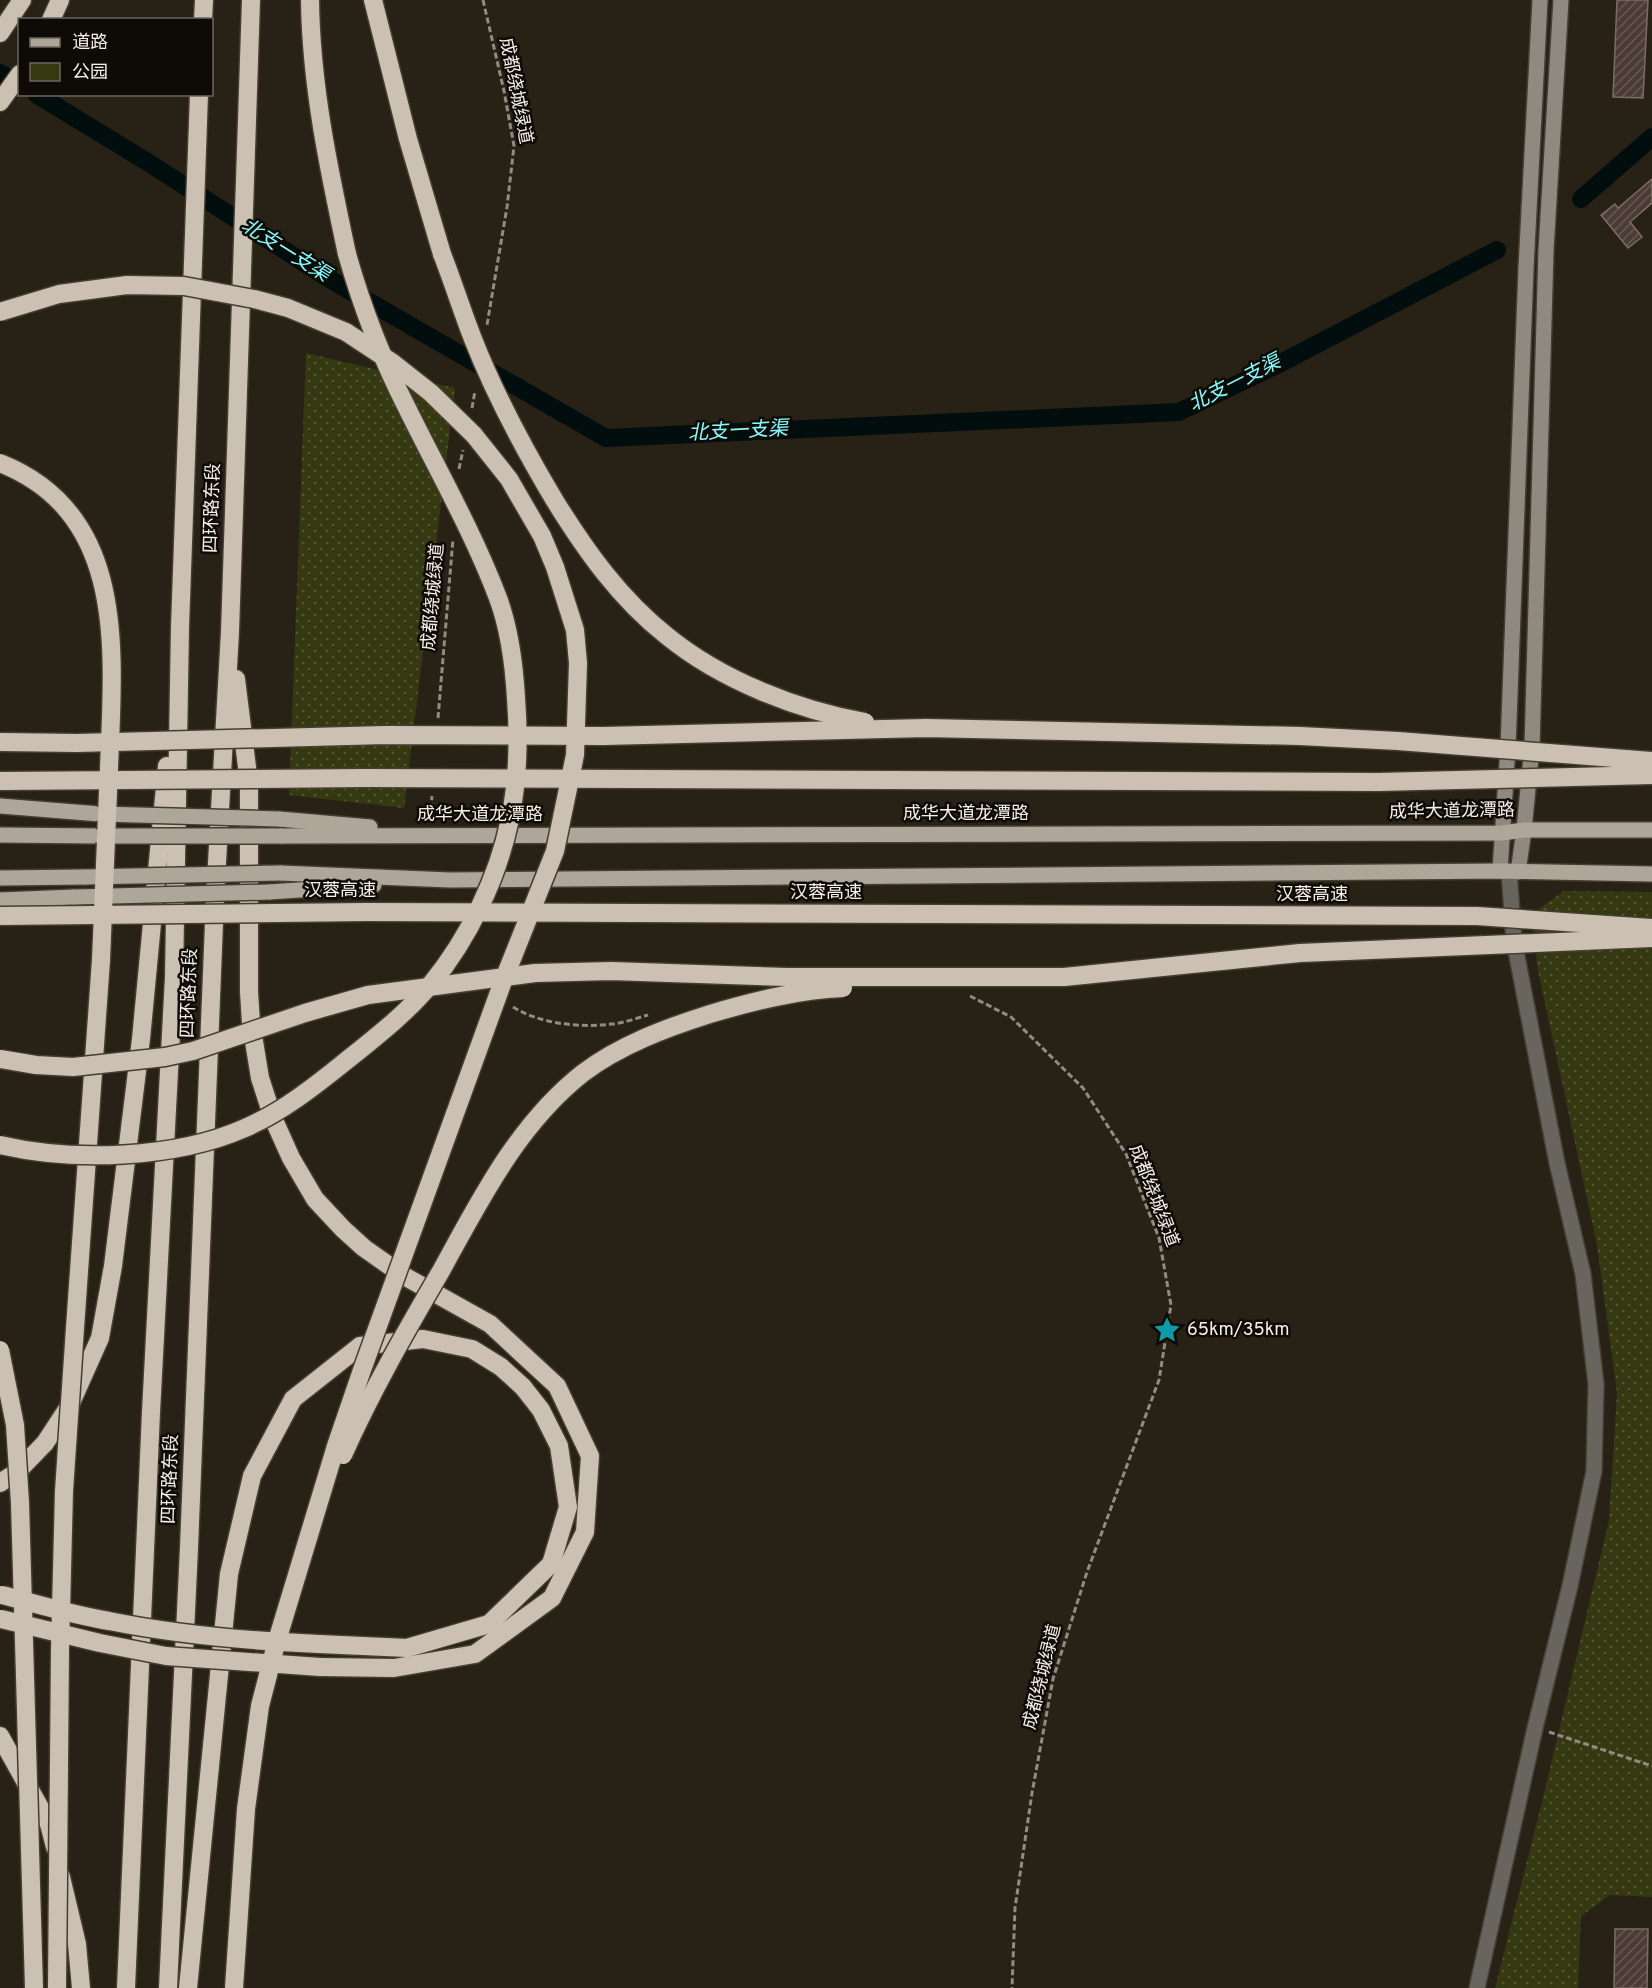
<svg xmlns="http://www.w3.org/2000/svg" width="1652" height="1988" font-family="Overpass,'Noto Sans SC',sans-serif">
  <style>
    .green { fill: url(#green-dots) }
    .lines { fill: none; stroke-linecap: round; stroke-linejoin: round }
    .canal { stroke: #020d0e; stroke-width: 18 }
    .building { fill: url(#building-hatch); stroke: #7c6c64; stroke-width: 1.5 }
    .street-casing { stroke: #453e33; stroke-width: 18 }
    .secondary-casing { stroke: #453e33; stroke-width: 18 }
    .primary-casing { stroke: #453e33; stroke-width: 18 }
    .highway-casing { stroke: #453e33; stroke-width: 21 }
    .path { stroke: #918b81; stroke-width: 3; stroke-dasharray: 6 3; stroke-linecap: butt }
    .street { stroke: #68645e; stroke-width: 15 }
    .secondary { stroke: #908980; stroke-width: 15 }
    .primary { stroke: #afa69a; stroke-width: 15 }
    .highway { stroke: #cbc0b1; stroke-width: 18 }
    .primary-bridge-casing { stroke: #453e33; stroke-width: 18; stroke-linecap: butt }
    .highway-bridge-casing { stroke: #453e33; stroke-width: 21; stroke-linecap: butt }
    .primary-bridge { stroke: #afa69a; stroke-width: 15 }
    .highway-bridge { stroke: #cbc0b1; stroke-width: 18 }
    .labels { text-anchor: middle; dominant-baseline: central; stroke-width: 5; stroke-linejoin: round; paint-order: stroke }
    .street-label { font-size: 18px; fill: #f5efe8; stroke: #0e0b06 }
    .poi-label { font-size: 18px; fill: #f5efe8; stroke: #0e0b06; text-anchor: start }
    .water-label { font-size: 20px; font-style: italic; fill: #86fafd; stroke: #0e0b06 }
  </style>
  <defs>
    <pattern id="green-dots" width="8" height="8" patternUnits="userSpaceOnUse" patternTransform="scale(1.5)"><rect width="8" height="8" fill="#353911"/><path d="M2 2h.1M6 6h.1" fill="none" stroke="#535634" stroke-width="1.8" stroke-linecap="round"/></pattern>
    <pattern id="building-hatch" width="6" height="6" patternUnits="userSpaceOnUse" patternTransform="scale(1.5)"><rect width="6" height="6" fill="#4b3c35"/><path d="M-1 1l2-2M0 6l6-6M5 7l2-2" fill="none" stroke="#665852"/></pattern>
  </defs>
  <rect width="100%" height="100%" fill="#282115"/>
  <g class="green">
    <polygon points="306,353 455,388 404,808 289,795"/>
    <polygon points="1564,891 1652,892 1652,1897 1610,1895 1581,1916 1578,1988 1495,1988 1542,1802 1609,1520 1617,1393 1597,1245 1537,966 1533,913"/>
  </g>
  <g class="lines">
    <g class="canal">
      <polyline points="0,73 20,85"/>
      <polyline points="36,94 149,163 326,277 606,438 1179,412 1279,364 1497,250"/>
      <polyline points="1581,199 1652,137"/>
    </g>
  </g>
  <g class="building">
    <polygon points="1617,0 1648,0 1643,98 1613,97"/>
    <polygon points="1652,179 1652,203 1630,222 1642,237 1628,248 1601,215 1615,204 1618,208"/>
    <polygon points="1615,1929 1648,1929 1647,1988 1614,1988"/>
  </g>
  <g class="lines">
    <defs>
      <polyline id="street" points="1477,1988 1535,1728 1570,1586 1594,1471 1596,1384 1583,1274 1557,1163 1514,941 1509,871"/>
      <g id="secondary">
        <polyline points="1500,871 1508,747 1526,268 1540,0"/>
        <polyline points="1518,872 1524,830 1532,747 1546,250 1561,0"/>
      </g>
      <g id="primary">
        <polyline points="0,806 100,814"/>
        <polyline points="279,819 370,827"/>
        <polyline points="0,835 100,836"/>
        <polyline points="280,836 1502,833 1524,830 1652,830"/>
        <polyline points="280,873 450,880 1500,871 1652,874"/>
        <polyline points="0,878 85,877"/>
        <polyline points="269,892 374,885"/>
        <polyline points="0,900 74,897"/>
      </g>
      <g id="highway">
        <path d="M310,0C311,86 329,170 347,254"/>
        <polyline points="373,0 408,139 442,254"/>
        <polyline points="51,20 60,0"/>
        <polyline points="203,20 204,0"/>
        <polyline points="0,33 22,0"/>
        <polyline points="0,102 20,74"/>
        <polyline points="236,679 249,783 249,992 251,1023 260,1078 273,1118 291,1158 315,1199 343,1229 364,1248 404,1276 490,1324 557,1386 590,1456 585,1532 552,1598 475,1654 394,1668 320,1667"/>
        <polyline points="75,1328 101,960"/>
        <polyline points="0,1483 17,1472 45,1443 70,1405 100,1338 113,1266 141,1039 167,766"/>
        <polyline points="0,1736 49,1824 55,1847"/>
        <polyline points="61,1877 77,1944 81,1988"/>
        <polyline points="126,1988 151,1412 174,977 180,627 199,94"/>
        <polyline points="168,1988 189,1548 215,898 230,632 251,0"/>
        <polyline points="188,1988 229,1574 252,1476 293,1399 360,1346 423,1339 472,1349 501,1367 523,1387 541,1410 559,1446 568,1507 551,1564 489,1624 407,1648 319,1644"/>
      </g>
    </defs>
    <use href="#street" class="street-casing"/>
    <use href="#secondary" class="secondary-casing"/>
    <use href="#primary" class="primary-casing"/>
    <use href="#highway" class="highway-casing"/>
    <g class="path">
      <polyline points="483,0 504,91 514,146 507,207 487,325"/>
      <polyline points="472,408 475,391"/>
      <polyline points="459,469 463,450"/>
      <polyline points="438,718 453,539"/>
      <polyline points="430,818 432,796"/>
      <polyline points="970,996 1011,1017 1083,1088 1126,1154 1159,1238 1171,1305 1159,1380 1087,1572 1053,1679 1032,1793 1015,1908 1012,1988"/>
      <path d="M513,1007C540,1024 580,1028 612,1024C624,1023 637,1018 648,1015"/>
      <polyline points="1549,1732 1652,1766"/>
    </g>
    <use href="#street" class="street"/>
    <use href="#secondary" class="secondary"/>
    <use href="#primary" class="primary"/>
    <use href="#highway" class="highway"/>
    <defs>
      <g id="primary-bridge">
        <polyline points="100,814 279,819"/>
        <polyline points="100,836 280,836"/>
        <polyline points="85,877 280,873"/>
        <polyline points="74,897 269,892"/>
      </g>
      <g id="highway-bridge">
        <path d="M442,254C453,282 462,311 473,339C495,395 524,449 555,501C586,551 620,599 667,636C721,680 797,710 865,722"/>
        <polyline points="0,312 59,294 127,285 184,286 254,299 288,308 346,332 393,363 431,393 474,435 509,479 542,536 555,567 575,630 578,663 575,755 555,851 502,984 362,1370 336,1446 276,1644 260,1706 246,1809 234,1988"/>
        <path d="M0,463C129,514 113,654 109,768C106,832 104,896 101,960"/>
        <polyline points="0,742 77,743 386,735 604,736 926,728 1300,736 1398,741 1652,761"/>
        <polyline points="0,781 365,778 1379,782 1652,775"/>
        <polyline points="0,916 366,912 1477,916 1652,928"/>
        <polyline points="0,1059 36,1065 73,1067 165,1057 193,1051 305,1013 368,995 535,973 611,971 787,977 1064,977 1300,953 1652,938"/>
        <path d="M0,1145C73,1162 175,1159 245,1128C280,1113 311,1089 341,1065C372,1040 405,1015 431,984C469,938 498,877 510,819C518,780 519,738 516,698C514,664 510,630 498,598C473,532 438,471 407,408C382,359 362,307 347,254"/>
        <polyline points="0,1350 15,1425 20,1503 34,1988"/>
        <path d="M343,1455C371,1392 406,1331 441,1271C480,1200 518,1124 583,1073C620,1045 666,1028 710,1014C754,1001 798,990 843,988"/>
        <path d="M2,1595C37,1604 73,1615 109,1621C179,1635 249,1641 319,1644"/>
        <polyline points="1,1619 100,1643 166,1656 320,1667"/>
        <polyline points="57,1988 60,1650 64,1491 75,1328"/>
      </g>
    </defs>
    <use href="#primary-bridge" class="primary-bridge-casing"/>
    <use href="#highway-bridge" class="highway-bridge-casing"/>
    <use href="#primary-bridge" class="primary-bridge"/>
    <use href="#highway-bridge" class="highway-bridge"/>
  </g>
  <defs>
    <symbol id="sight-bare" viewBox="-9 -9 18 18"><path d="M0-6L1.8-2.2L6-1.7L2.9 1.2L3.7 5.4L0 3.3L-3.7 5.4L-2.9 1.2L-6-1.7L-1.8-2.2Z" fill="#0f9aa8" stroke="#0e0b06" stroke-width="2.5" paint-order="stroke"/></symbol>
  </defs>
  <g fill-rule="evenodd">
    <use href="#sight-bare" x="1148" y="1311" width="38" height="38"/>
  </g>
  <g class="labels">
    <g class="street-label">
      <text transform="translate(515 91) rotate(79)">成都绕城绿道</text>
      <text transform="translate(213 508) rotate(-88)">四环路东段</text>
      <text transform="translate(434 597) rotate(-85)">成都绕城绿道</text>
      <text transform="translate(1452 812) rotate(-1)">成华大道龙潭路</text>
      <text x="966" y="814">成华大道龙潭路</text>
      <text x="480" y="815">成华大道龙潭路</text>
      <text x="340" y="891">汉蓉高速</text>
      <text x="826" y="893">汉蓉高速</text>
      <text x="1312" y="895">汉蓉高速</text>
      <text transform="translate(190 993) rotate(-88)">四环路东段</text>
      <text transform="translate(1153 1196) rotate(69)">成都绕城绿道</text>
      <text transform="translate(171 1479) rotate(-88)">四环路东段</text>
      <text transform="translate(1043 1677) rotate(-76)">成都绕城绿道</text>
    </g>
    <g class="poi-label">
      <text x="1187" y="1330">65km/35km</text>
    </g>
    <g class="water-label">
      <text transform="translate(285 251) rotate(32)">北支一支渠</text>
      <text transform="translate(1235 384) rotate(-27)">北支一支渠</text>
      <text transform="translate(738 432) rotate(-3)">北支一支渠</text>
    </g>
  </g>
  <rect x="18" y="18" width="195" height="78" fill="#0e0b06" stroke="#6a6660" stroke-width="1.5"/>
  <rect x="30" y="38" width="30" height="9" fill="#afa69a" stroke="#6a6660" stroke-width="1.5"/>
  <text x="72" y="48" font-size="18" fill="#f5efe8">道路</text>
  <rect x="30" y="63" width="30" height="18" fill="#353911" stroke="#6a6660" stroke-width="1.5"/>
  <text x="72" y="78" font-size="18" fill="#f5efe8">公园</text>
</svg>
